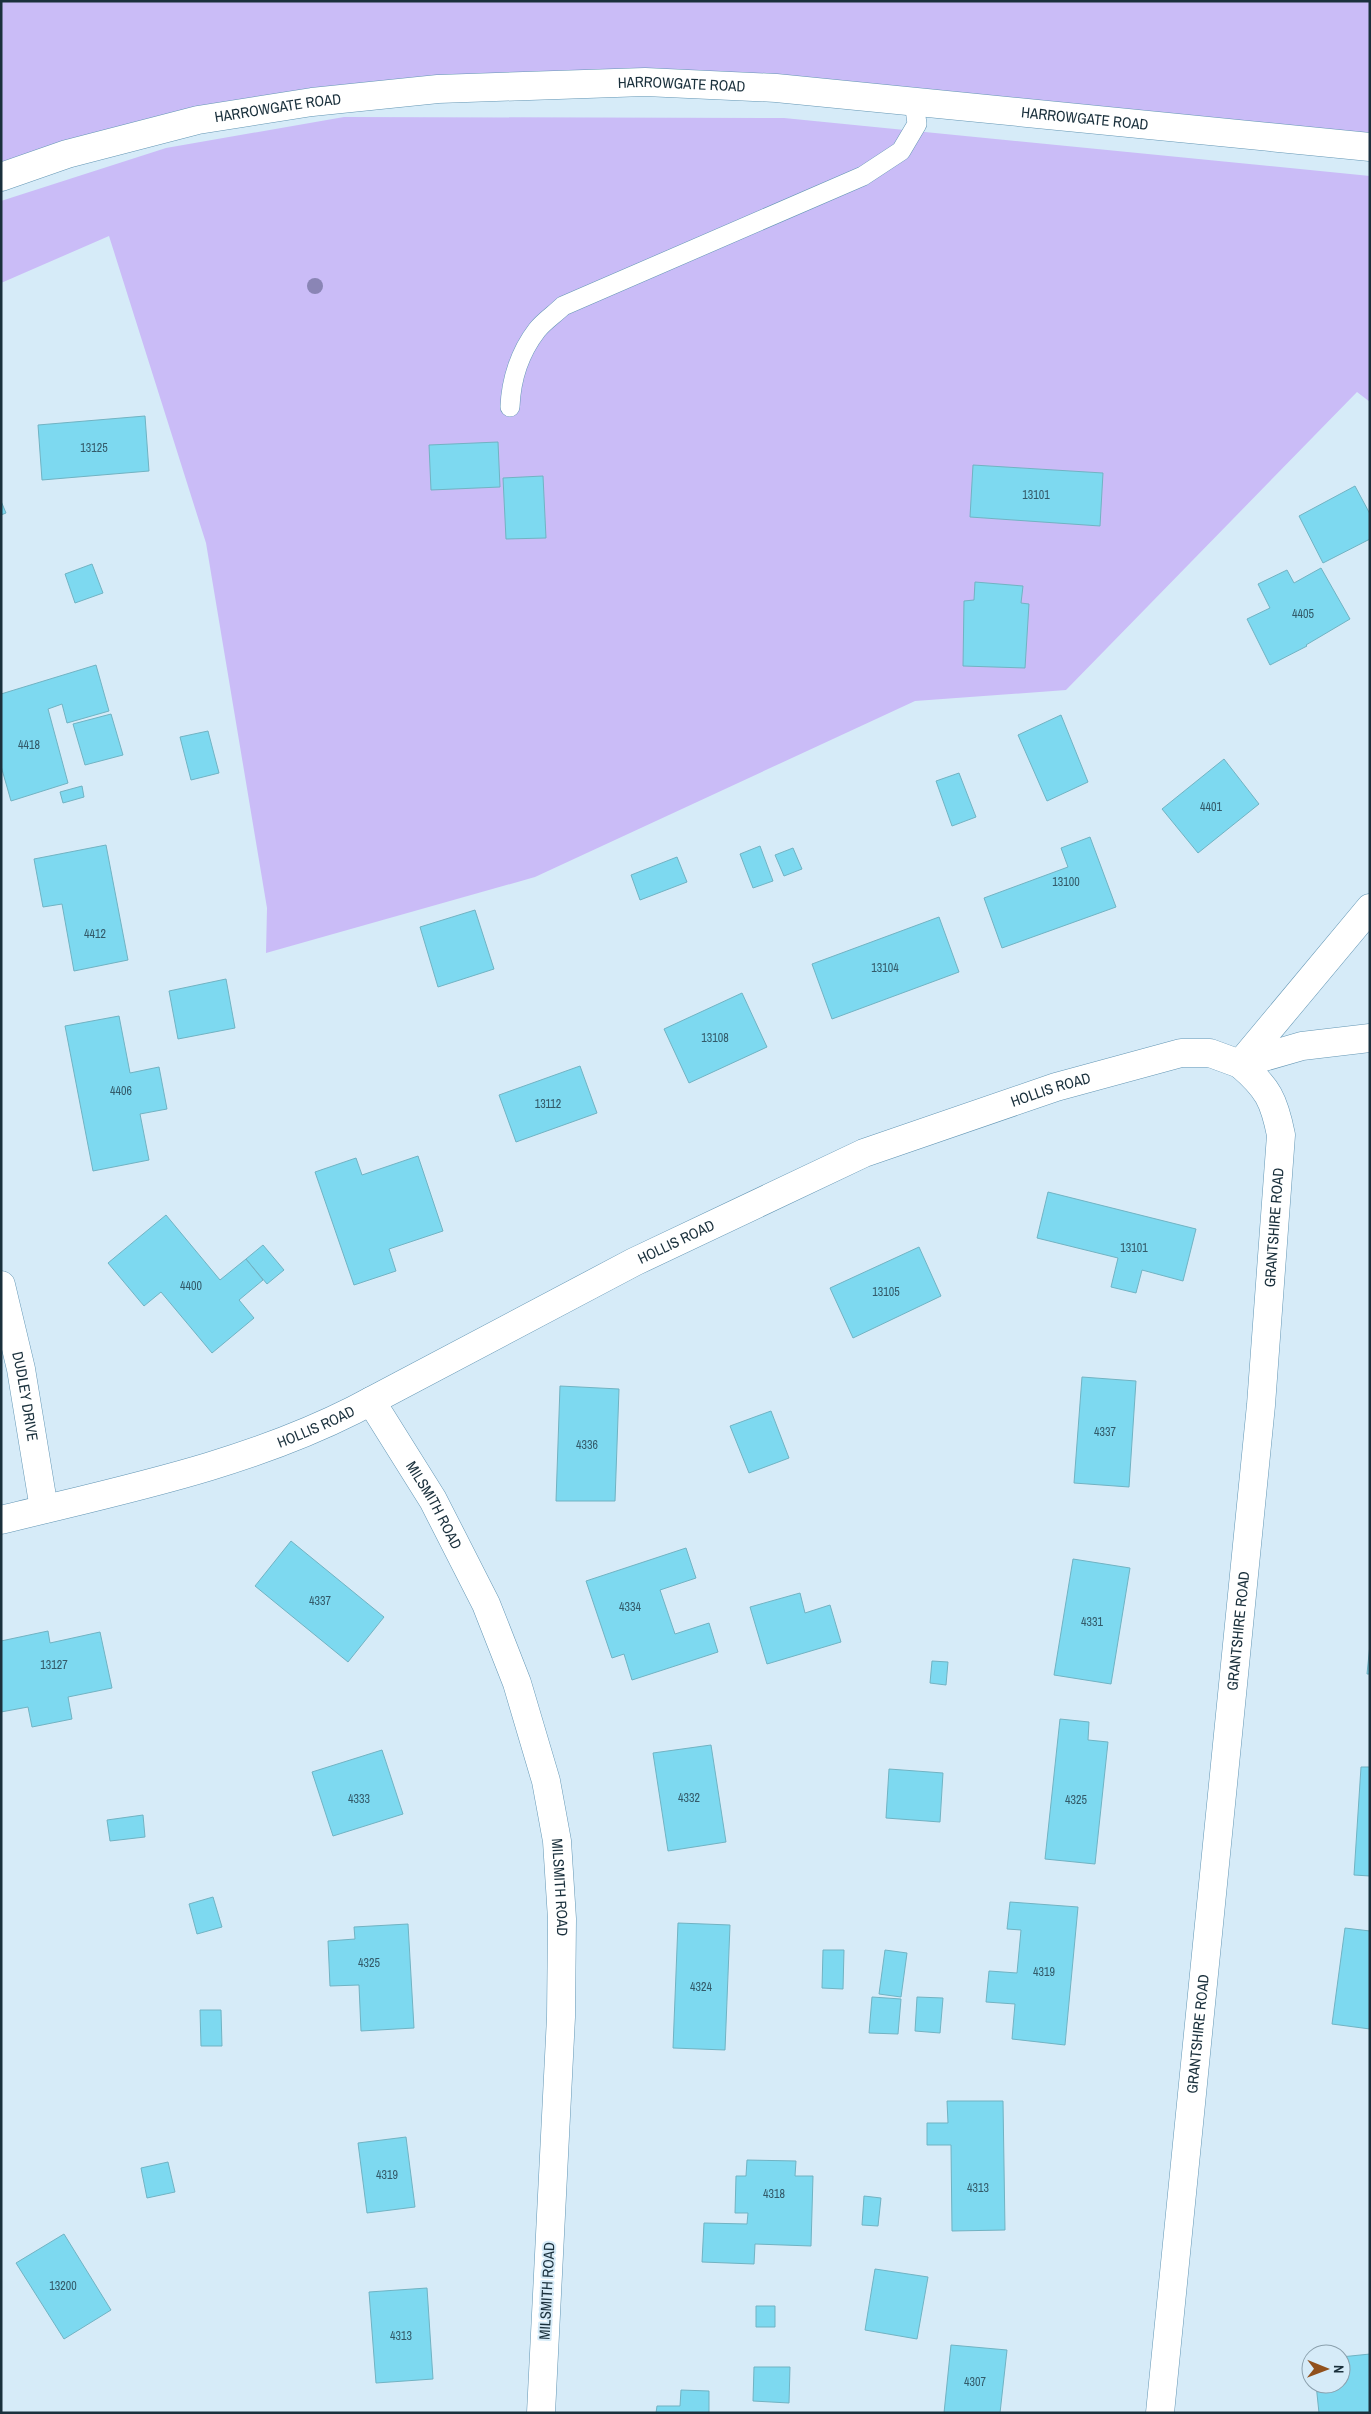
<svg xmlns="http://www.w3.org/2000/svg" width="1371" height="2414" viewBox="0 0 1371 2414" font-family="'Archivo Narrow',sans-serif">
	<style>
		.green { fill: #cabcf7 }
		.building { fill: #7dd9f0; stroke: #71b3c3 }
		.lines { fill: none; stroke-linecap: round; stroke-linejoin: round }
		.service-casing { stroke: #6396b4; stroke-width: 20 }
		.minor-casing { stroke: #6396b4; stroke-width: 29 }
		.secondary-casing { stroke: #6396b4; stroke-width: 29 }
		.service { stroke: #fff; stroke-width: 19 }
		.minor { stroke: #fff; stroke-width: 28 }
		.secondary { stroke: #fff; stroke-width: 28 }
		.tree { fill: #8a85b5 }
		.labels { text-anchor: middle; stroke-width: 4; stroke-linejoin: round; paint-order: stroke }
		.number-label { font-size: 12px; fill: #335a69 }
		.street-label { font-size: 15px; fill: #1a303c; stroke: #d6ebf8 }
	</style>
	<rect width="100%" height="100%" fill="#d6ebf8"/>
	<path class="green" d="M1 1H1370V147L776 88 312 102 1 177Z
		M344 117 784 118 1370 176V402L1357 392 1066 690 915 701 535 877 266 953 267 908 206 543 109 236 1 283V201L166 148Z"/>
	<path class="building" d="M145 416 149 471 42 480 38 425Z
		M498 442 500 487 431 490 429 445Z
		M973 465 1103 473 1100 526 970 517Z
		M543 476 546 538 506 539 503 478Z
		M1355 486 1370 514V539L1323 563 1299 516Z
		M1 501 6 513 1 515Z
		M92 564 103 593 75 603 65 574Z
		M1321 568 1350 619 1306 645 1307 646 1270 665 1247 619 1270 608 1258 584 1287 570 1294 583Z
		M975 582 1023 586 1021 603 1029 604 1025 668 963 666 964 601 974 600Z
		M96 665 109 711 67 723 62 704 48 709 68 783 11 801 1 766V694Z
		M111 714 123 755 85 765 73 724Z
		M1061 715 1088 782 1047 801 1018 735Z
		M208 731 219 773 191 780 180 737Z
		M1224 759 1259 804 1198 853 1162 809Z
		M959 773 976 817 952 826 936 781Z
		M82 786 84 797 63 803 60 792Z
		M1090 837 1116 907 1002 948 984 898 1068 867 1061 848Z
		M106 845 128 960 74 971 62 904 43 907 34 859Z
		M760 846 773 881 753 888 740 854Z
		M793 848 802 869 784 876 775 855Z
		M677 857 687 882 640 900 631 875Z
		M475 910 494 969 438 987 420 927Z
		M939 917 959 972 832 1019 812 964Z
		M226 979 235 1028 178 1039 169 991Z
		M742 993 767 1047 689 1083 664 1029Z
		M119 1016 130 1073 159 1067 167 1109 140 1114 149 1160 93 1171 65 1026Z
		M580 1066 597 1113 516 1142 499 1095Z
		M418 1156 443 1231 389 1249 396 1271 354 1285 315 1172 356 1158 362 1175Z
		M1048 1192 1196 1229 1183 1281 1142 1270 1136 1293 1111 1287 1118 1258 1037 1238Z
		M166 1215 220 1280 246 1259 263 1280 239 1300 254 1318 212 1353 161 1292 144 1306 108 1263Z
		M263 1245 284 1270 267 1284 246 1259Z
		M919 1247 941 1296 853 1338 830 1288Z
		M1082 1377 1136 1381 1129 1487 1074 1483Z
		M560 1386 619 1389 615 1501H556Z
		M771 1411 789 1458 749 1473 730 1426Z
		M291 1541 384 1617 348 1662 255 1586Z
		M686 1548 696 1578 660 1590 675 1634 709 1623 718 1652 632 1680 624 1654 612 1658 586 1581Z
		M1073 1559 1130 1568 1111 1684 1054 1675Z
		M800 1593 805 1613 830 1605 841 1642 767 1664 750 1607Z
		M48 1631 50 1643 100 1632 112 1688 68 1697 72 1719 32 1727 28 1707 1 1712V1641Z
		M1370 1644V1674H1367Z
		M932 1661 948 1662 946 1685 930 1683Z
		M1060 1719 1089 1722 1088 1740 1108 1742 1095 1864 1045 1859Z
		M711 1745 726 1842 668 1851 653 1753Z
		M382 1750 403 1814 333 1836 312 1772Z
		M1361 1767H1370V1876L1354 1875Z
		M889 1769 943 1773 940 1822 886 1818Z
		M143 1815 145 1837 110 1841 107 1820Z
		M213 1897 222 1927 197 1934 189 1904Z
		M1010 1902 1078 1907 1065 2045 1012 2039 1015 2004 986 2002 989 1971 1017 1973 1021 1930 1007 1929Z
		M678 1923 730 1925 725 2050 673 2048Z
		M408 1924 414 2028 361 2031 359 1985 330 1986 328 1941 355 1939 354 1927Z
		M1345 1928 1370 1931V2029L1332 2024Z
		M823 1950H844L843 1989 822 1988Z
		M885 1950 907 1953 901 1997 879 1994Z
		M872 1997 901 1999 898 2034 869 2033Z
		M917 1997 943 1998 940 2033 915 2031Z
		M200 2010H221L222 2046H201Z
		M947 2101H1003L1005 2230 952 2231 951 2145H927V2123H948Z
		M406 2137 415 2207 367 2213 358 2143Z
		M747 2160 796 2161 795 2176H813L811 2246 755 2244 754 2264 702 2262 704 2223 747 2224 748 2213H735L736 2176H746Z
		M168 2162 175 2192 147 2198 141 2168Z
		M864 2196 881 2198 878 2226 862 2225Z
		M64 2234 111 2310 64 2339 16 2263Z
		M875 2269 928 2277 917 2339 865 2330Z
		M427 2288 433 2379 376 2383 369 2292Z
		M756 2306H775V2327H756Z
		M951 2345 1007 2350 1000 2413H944Z
		M1370 2354V2413H1319L1316 2384H1341V2357Z
		M754 2367H790L789 2403 753 2401Z
		M681 2390 709 2391V2413H656L657 2406H680Z"/>
	<g class="lines">
		<g class="service-casing">
			<path id="service" d="M510 407C511 380 520 352 537 330 544 321 555 314 563 306L863 176 901 151 917 124 914 101"/>
		</g>
		<g class="minor-casing">
			<g id="minor">
				<path id="s1" d="M1 1285 21 1369 44 1509"/>
				<path id="s2" d="M371 1401 433 1500 486 1604 517 1683 546 1781 557 1841 562 1919 561 2017 541 2413"/>
				<path id="s3" d="M1 1520C121 1490 243 1466 354 1410L634 1262 864 1153 1056 1087 1181 1053H1210L1240 1064 1302 1046 1370 1038"/>
				<path id="s4" d="M1160 2413 1261 1405 1281 1135C1274 1100 1268 1088 1240 1064L1370 908"/>
			</g>
		</g>
		<g class="secondary-casing">
			<g id="secondary">
				<path id="s5" d="M1 177 67 154 198 120 312 102 438 89 645 82 776 88 1370 147"/>
			</g>
		</g>
		<use href="#service" class="service"/>
		<use href="#minor" class="minor"/>
		<use href="#secondary" class="secondary"/>
	</g>
	<circle class="tree" cx="315" cy="286" r="8"/>
	<g class="labels">
		<g class="number-label">
			<text x="94" y="452">13125</text>
			<text x="1036" y="499">13101</text>
			<text x="1303" y="618">4405</text>
			<text x="29" y="749">4418</text>
			<text x="1211" y="811">4401</text>
			<text x="1066" y="886">13100</text>
			<text x="95" y="938">4412</text>
			<text x="885" y="972">13104</text>
			<text x="715" y="1042">13108</text>
			<text x="121" y="1095">4406</text>
			<text x="548" y="1108">13112</text>
			<text x="1134" y="1252">13101</text>
			<text x="191" y="1290">4400</text>
			<text x="886" y="1296">13105</text>
			<text x="1105" y="1436">4337</text>
			<text x="587" y="1449">4336</text>
			<text x="320" y="1605">4337</text>
			<text x="630" y="1611">4334</text>
			<text x="1092" y="1626">4331</text>
			<text x="54" y="1669">13127</text>
			<text x="689" y="1802">4332</text>
			<text x="359" y="1803">4333</text>
			<text x="1076" y="1804">4325</text>
			<text x="369" y="1967">4325</text>
			<text x="1044" y="1976">4319</text>
			<text x="701" y="1991">4324</text>
			<text x="387" y="2179">4319</text>
			<text x="978" y="2192">4313</text>
			<text x="774" y="2198">4318</text>
			<text x="63" y="2290">13200</text>
			<text x="401" y="2340">4313</text>
			<text x="975" y="2386">4307</text>
		</g>
		<g class="street-label">
			<text dy="5" stroke="none"><textPath href="#s5" startOffset="691">HARROWGATE ROAD</textPath></text>
			<text dy="5" stroke="none"><textPath href="#s5" startOffset="286">HARROWGATE ROAD</textPath></text>
			<text dy="5" stroke="none"><textPath href="#s5" startOffset="1096">HARROWGATE ROAD</textPath></text>
			<text dy="5" stroke="none"><textPath href="#s3" startOffset="1139">HOLLIS ROAD</textPath></text>
			<text dy="5" stroke="none"><textPath href="#s4" startOffset="1191">GRANTSHIRE ROAD</textPath></text>
			<text dy="5" stroke="none"><textPath href="#s3" startOffset="734">HOLLIS ROAD</textPath></text>
			<text dy="5" stroke="none"><textPath href="#s1" startOffset="114">DUDLEY DRIVE</textPath></text>
			<text dy="5" stroke="none"><textPath href="#s3" startOffset="329">HOLLIS ROAD</textPath></text>
			<text dy="5" stroke="none"><textPath href="#s2" startOffset="122">MILSMITH ROAD</textPath></text>
			<text dy="5" stroke="none"><textPath href="#s4" startOffset="786">GRANTSHIRE ROAD</textPath></text>
			<text dy="5" stroke="none"><textPath href="#s2" startOffset="528">MILSMITH ROAD</textPath></text>
			<text dy="5" stroke="none"><textPath href="#s4" startOffset="381">GRANTSHIRE ROAD</textPath></text>
			<text transform="translate(547 2291) rotate(-87)" y="5">MILSMITH ROAD</text>
		</g>
	</g>
	<rect width="1371" height="2414" fill="none" stroke="#1a303c" stroke-width="5"/>
	<g transform="translate(1326 2369) rotate(91)"><circle r="24" fill="#d6ebf8" stroke="#8ba0ad"/>
	<path d="M0-4L9 19L0 12L-9 19Z" fill="#91501c"/>
	<text y="-8" font-size="14" font-weight="bold" text-anchor="middle" fill="#1a303c">N</text>
	</g>
</svg>
